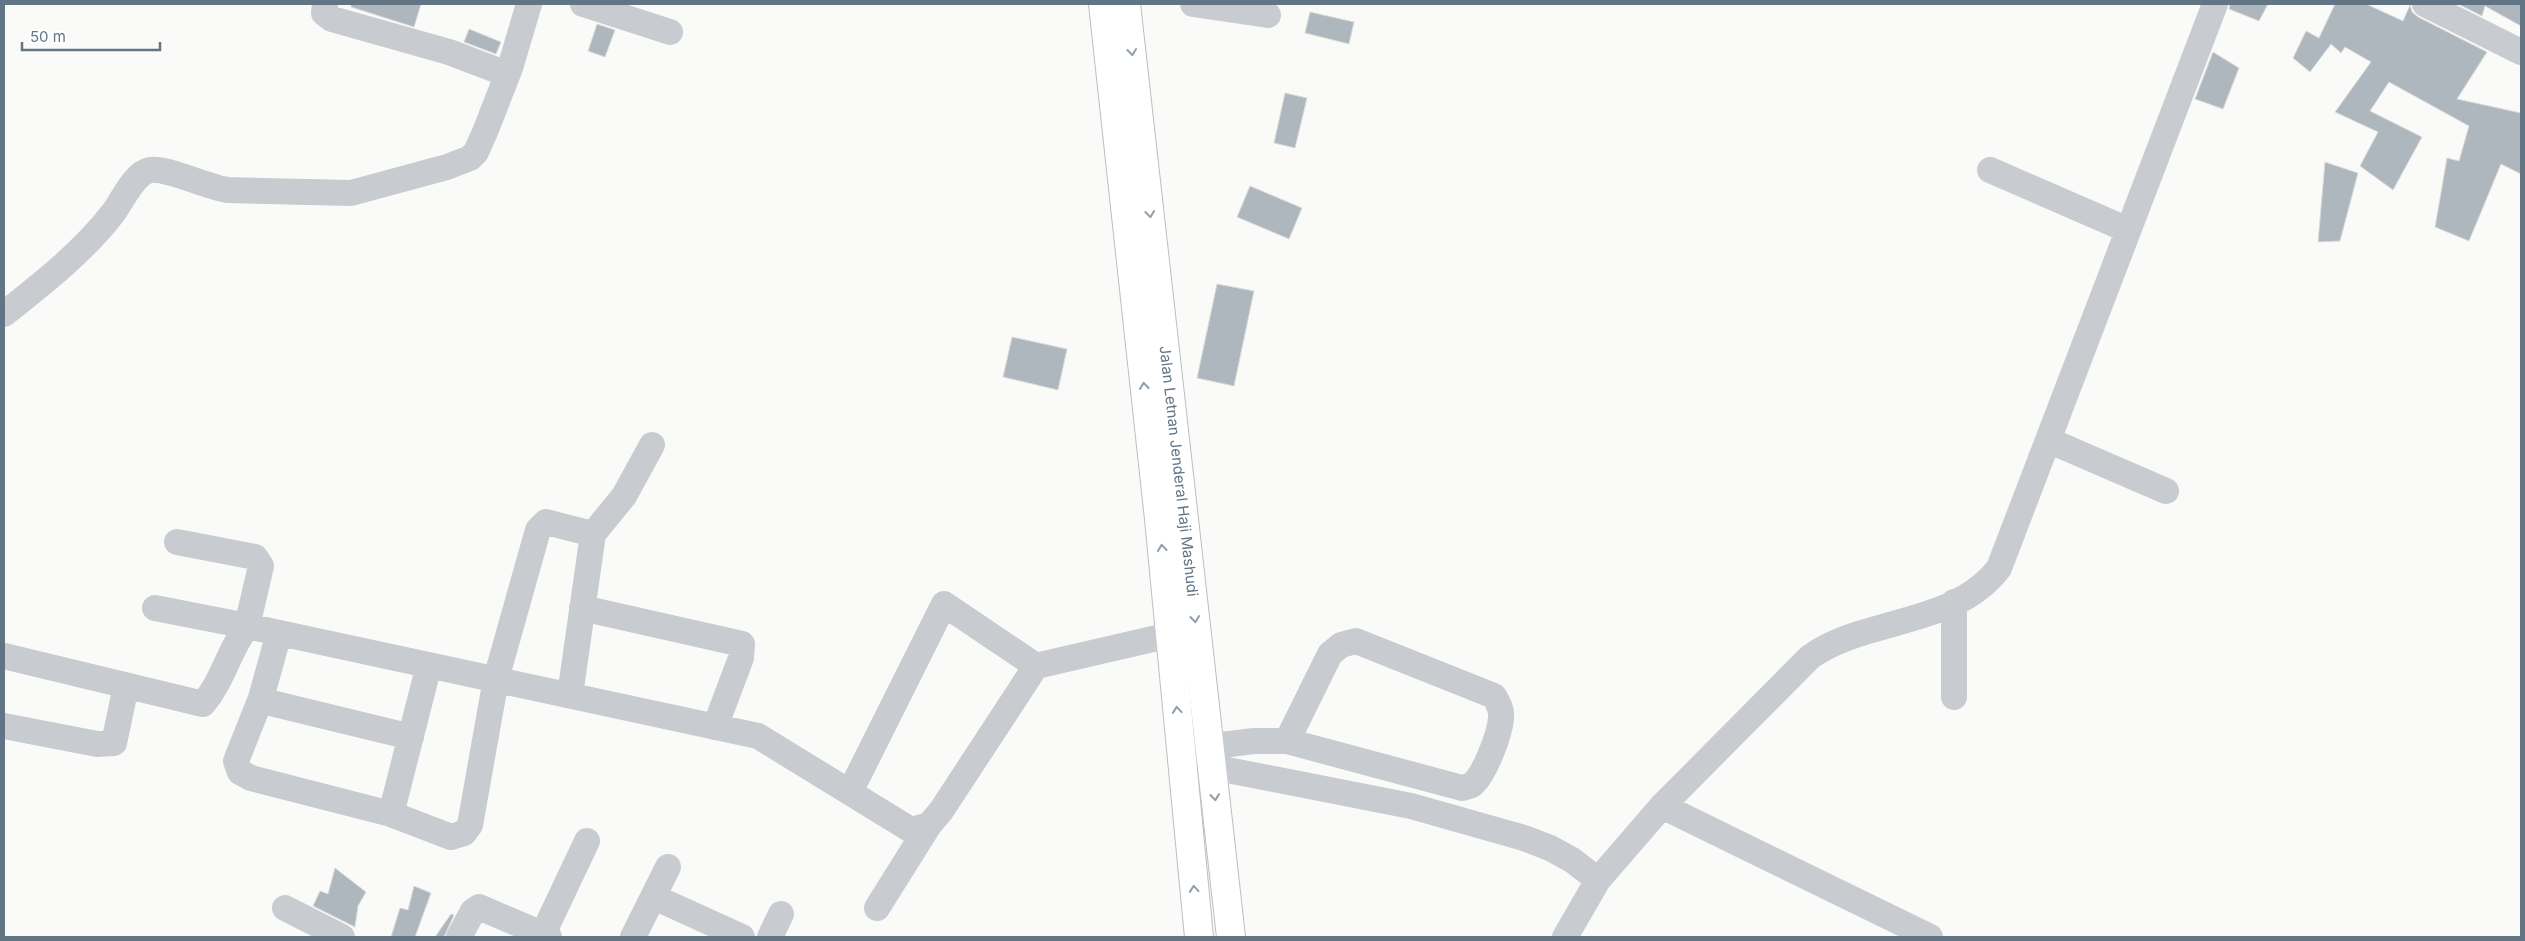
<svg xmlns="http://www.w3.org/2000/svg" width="2525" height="941" viewBox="0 0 2525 941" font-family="Inter,sans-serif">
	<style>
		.building { fill: #adb7bd; stroke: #dcdcda }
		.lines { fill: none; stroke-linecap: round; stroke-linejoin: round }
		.major-casing { stroke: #babfc3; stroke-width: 30 }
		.minor { stroke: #c8ccd0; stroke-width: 26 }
		.major { stroke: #fff; stroke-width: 28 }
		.oneway { stroke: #919eaa }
		.labels { text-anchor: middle; stroke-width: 5; stroke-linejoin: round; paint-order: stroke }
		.street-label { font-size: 15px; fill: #627585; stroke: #fff }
	</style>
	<rect width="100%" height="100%" fill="#fafaf8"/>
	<path class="building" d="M351 4H421L414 27 351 7Z
		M2230 4H2268L2259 21 2229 9Z
		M2335 4H2366L2403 21 2410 5 2412 12 2418 17 2487 52 2457 99 2521 113V174L2501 164 2469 241 2435 227 2447 158 2459 161 2469 126 2389 82 2370 111 2422 137 2393 190 2360 166 2378 132 2335 112 2371 62 2345 47 2341 53 2331 44 2310 72 2293 58 2306 31 2319 38Z
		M2458 4H2521V26L2485 6 2482 16Z
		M1310 12 1354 22 1349 44 1305 33Z
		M597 24 615 30 605 57 588 51Z
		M469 29 501 42 496 54 464 42Z
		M2213 52 2239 68 2223 109 2195 99Z
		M1285 93 1307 98 1295 148 1274 143Z
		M2325 162 2358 173 2340 241 2318 242Z
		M1250 186 1302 208 1289 239 1237 217Z
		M1217 284 1254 291 1234 386 1197 378Z
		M1012 337 1067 349 1058 390 1003 377Z
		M335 868 366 892 358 906 355 927 313 906 320 891 328 894Z
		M414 886 431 893 415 937H391L400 908 408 910Z
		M451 914 454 915 444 937H435Z"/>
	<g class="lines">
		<g class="major-casing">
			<g id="major">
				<path d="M1103 4 1159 519 1199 937"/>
				<path id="s1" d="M1126 4 1231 937"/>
			</g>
		</g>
		<path class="minor" d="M325 4 324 13 332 19 449 52 507 74
			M583 4 670 32
			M1193 4 1268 15
			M2425 4 2521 52
			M1990 170 2128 230
			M4 314C42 284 84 251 113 213 123 200 133 174 150 170 167 167 206 187 228 190L351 193 447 167 470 158 476 152 485 132 510 68 529 4
			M2048 440 2166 491
			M155 608 247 626 261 566 255 557 177 542
			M582 608 742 644 741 658 715 727
			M279 633 261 698 267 702 411 737
			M4 656 203 704C224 679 228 652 247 626L758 736 911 830 929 825 941 811 1036 666 1170 635
			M429 665 391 814 451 837 464 833 470 825 496 679 538 530 546 522 593 534
			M570 695 593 534 624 496 652 445
			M1954 697V602
			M261 698 236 761 240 772 251 778 391 814
			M4 726 97 744 114 743 126 686
			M1181 750 1254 741H1287L1462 788C1466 787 1471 786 1473 784 1485 773 1500 734 1501 718 1502 709 1498 703 1494 696L1356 641 1341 645 1330 654 1287 741
			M1212 767 1411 806 1524 838 1550 848 1572 860 1598 880
			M850 792 944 604 1036 666
			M1662 806 1930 937
			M654 897 742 937
			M285 908 342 937
			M877 908 929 825
			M543 934 587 841
			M459 937 473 911 479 907 549 937
			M633 937 668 867
			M770 937 781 914
			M1565 937 1598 880 1662 806 1810 657C1866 617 1954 627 1999 568L2215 4"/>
		<use href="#major" class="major"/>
	</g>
	<defs><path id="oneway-chevron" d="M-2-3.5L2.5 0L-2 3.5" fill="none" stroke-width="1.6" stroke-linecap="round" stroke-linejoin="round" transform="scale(1.25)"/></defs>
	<g class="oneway">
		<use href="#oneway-chevron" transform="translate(1132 52) rotate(84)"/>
		<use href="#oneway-chevron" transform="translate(1150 214) rotate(84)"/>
		<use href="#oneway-chevron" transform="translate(1144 386) rotate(-96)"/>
		<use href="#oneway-chevron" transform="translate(1162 548) rotate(-96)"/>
		<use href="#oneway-chevron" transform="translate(1195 619) rotate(84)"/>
		<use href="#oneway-chevron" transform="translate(1177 710) rotate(-95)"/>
		<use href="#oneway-chevron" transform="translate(1215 797) rotate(84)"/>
		<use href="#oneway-chevron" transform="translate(1194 889) rotate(-95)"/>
	</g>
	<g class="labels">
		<g class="street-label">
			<text dy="5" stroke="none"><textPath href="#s1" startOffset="470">Jalan Letnan Jenderal Haji Mashudi</textPath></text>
		</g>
	</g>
	<rect width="2525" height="941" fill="none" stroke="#627585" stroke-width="10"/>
	<path d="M22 42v8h138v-8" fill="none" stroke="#627585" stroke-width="2.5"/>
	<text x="30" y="42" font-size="15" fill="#627585" stroke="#ffffff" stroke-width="4" paint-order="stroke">50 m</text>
</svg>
